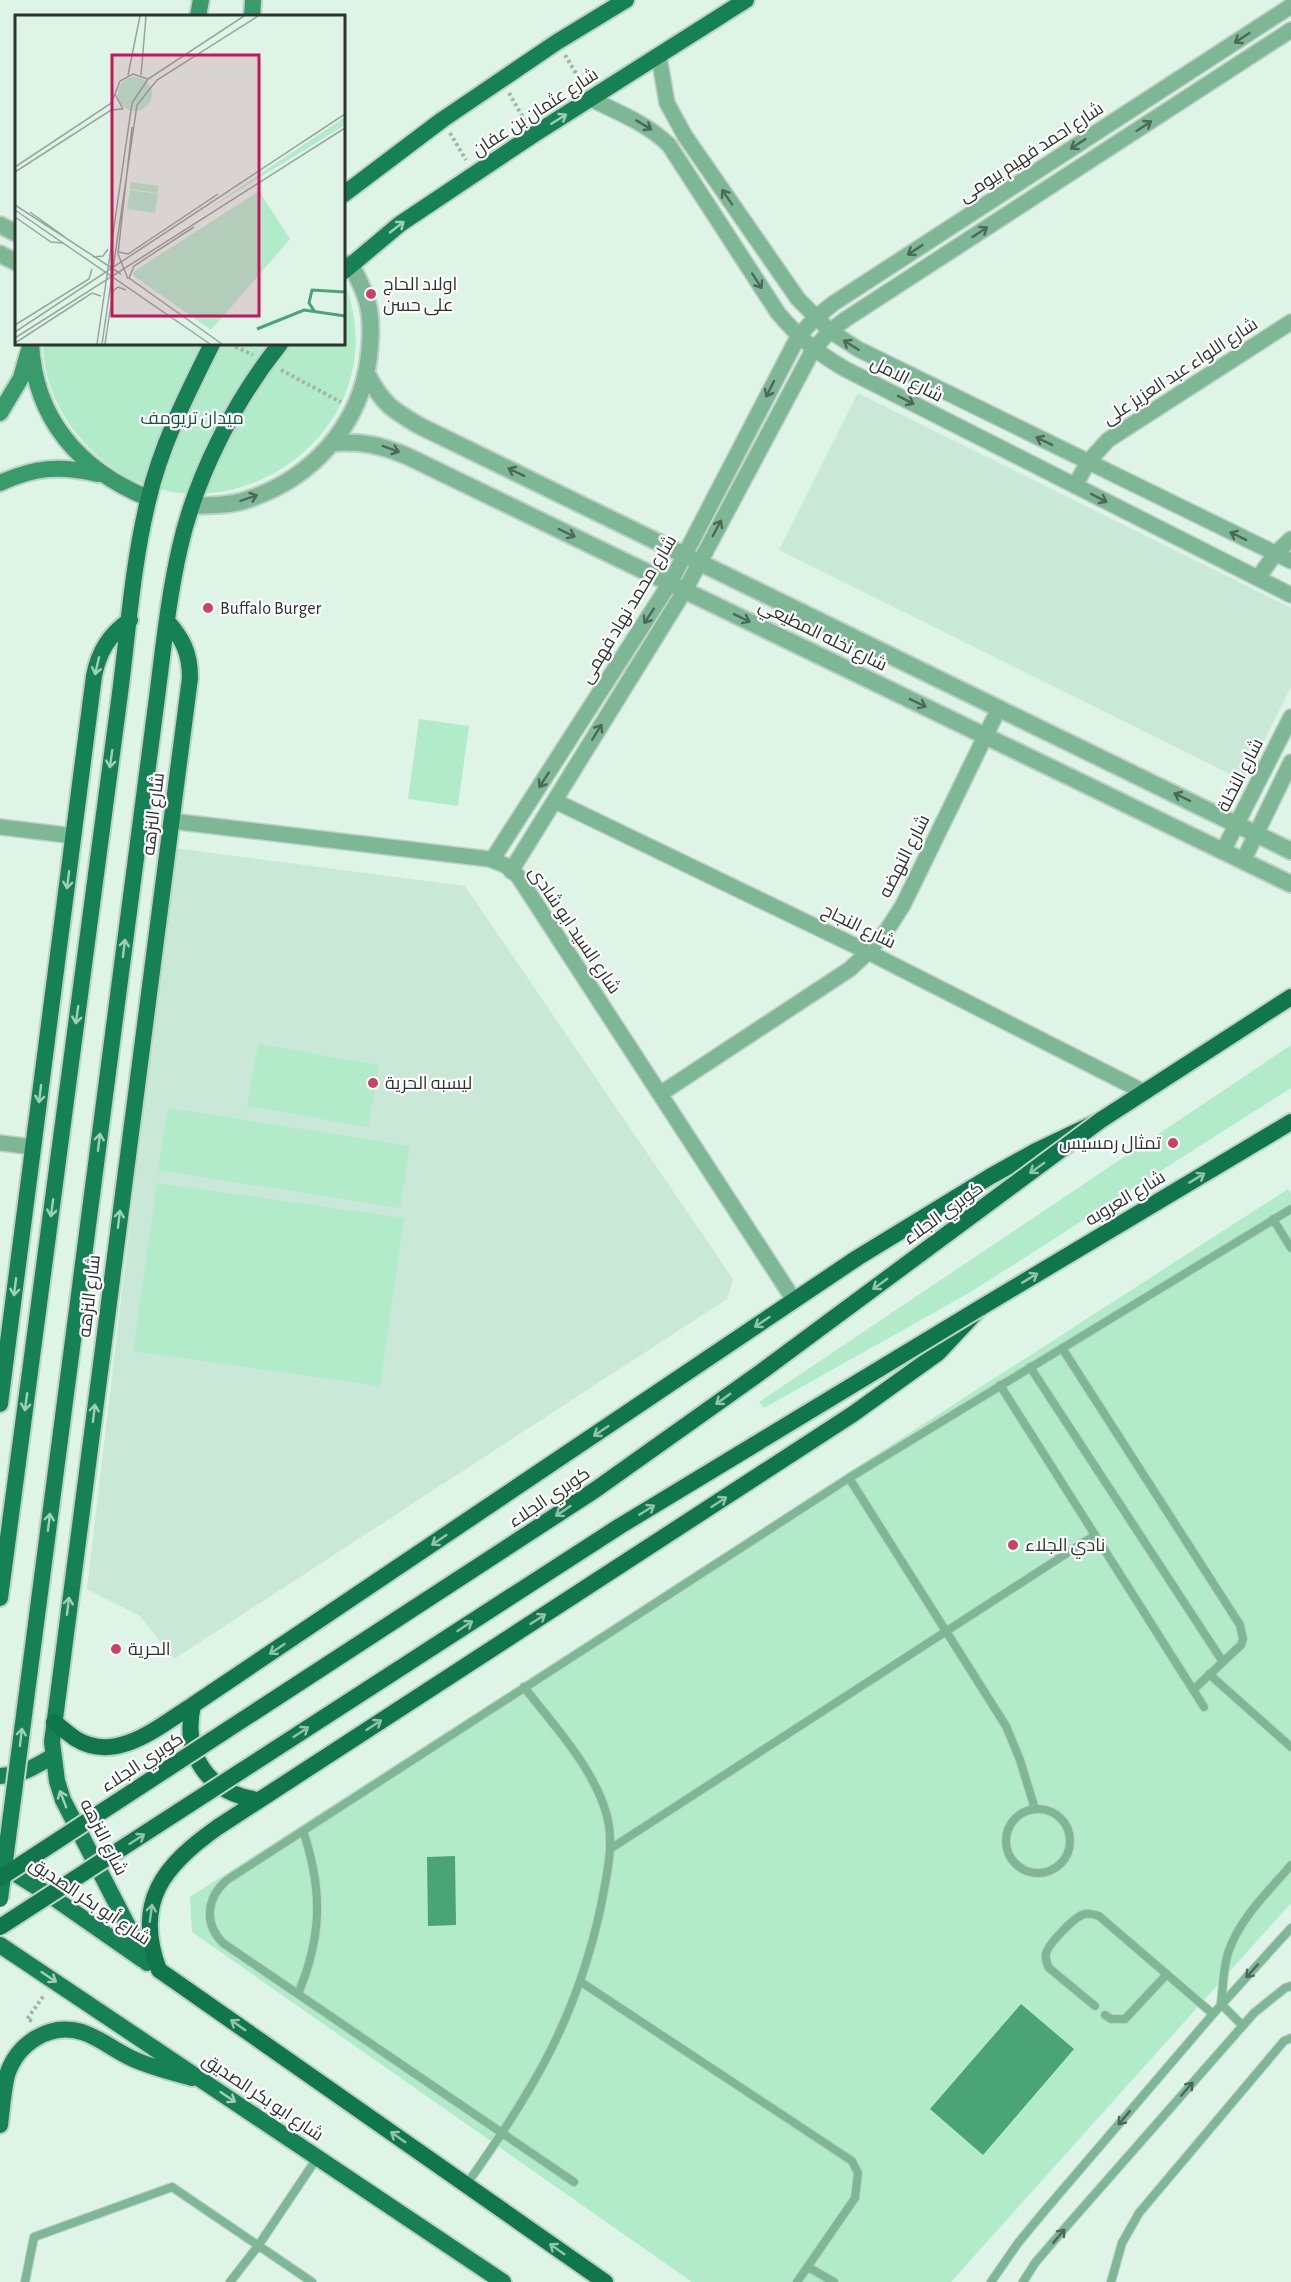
<svg xmlns="http://www.w3.org/2000/svg" width="1291" height="2282" viewBox="0 0 1291 2282" font-family="'Alegreya Sans',Cairo,sans-serif">
	<style>
		.built { fill: #cae8d7 }
		.green { fill: #b2ebca }
		.water { fill: #4aa476 }
		.lines { fill: none; stroke-linecap: round; stroke-linejoin: round }
		.service-casing { stroke: #bdd1c5; stroke-width: 10 }
		.minor-casing { stroke: #bdd1c5; stroke-width: 18 }
		.tertiary-casing { stroke: #bdd1c5; stroke-width: 20 }
		.secondary-casing { stroke: #bdd1c5; stroke-width: 20 }
		.primary-casing { stroke: #bdd1c5; stroke-width: 20 }
		.trunk-casing { stroke: #bdd1c5; stroke-width: 20 }
		.path { stroke: #a3b5aa; stroke-width: 4; stroke-dasharray: 3 3; stroke-linecap: butt }
		.service { stroke: #7db796; stroke-width: 8 }
		.minor { stroke: #7db796; stroke-width: 15 }
		.tertiary { stroke: #7db796; stroke-width: 16 }
		.secondary { stroke: #399a6c; stroke-width: 16 }
		.primary { stroke: #168154; stroke-width: 16 }
		.trunk { stroke: #10764c; stroke-width: 16 }
		.primary-bridge-casing { stroke: #bdd1c5; stroke-width: 20; stroke-linecap: butt }
		.trunk-bridge-casing { stroke: #bdd1c5; stroke-width: 20; stroke-linecap: butt }
		.primary-bridge { stroke: #168154; stroke-width: 16 }
		.trunk-bridge { stroke: #10764c; stroke-width: 16 }
		.oneway { stroke: #4c6858 }
		.oneway2 { stroke: #a2cdbb }
		.oneway3 { stroke: #93c1ae }
		.poi-dot { fill: #cf4066; stroke: #fff; stroke-width: 2 }
		.labels { text-anchor: middle; stroke-width: 4.5; stroke-linejoin: round; paint-order: stroke }
		.street-label { font-size: 18px; fill: #2b342f; stroke: #fff }
		.poi-label { font-size: 18px; fill: #2b342f; stroke: #fff; text-anchor: start }
		.park-label { font-size: 18px; fill: #135739; stroke: #fff }
		.inset-river { fill: none; stroke: #4aa476; stroke-width: 3 }
		.inset-road { fill: none; stroke: #96a79d; stroke-width: 1.5 }
		.view { fill: #c2185b; fill-opacity: 0.15; stroke: #c2185b; stroke-width: 3 }
		.inset-edge { fill: none; stroke: #2b342f; stroke-width: 3 }
	</style>
	<rect width="100%" height="100%" fill="#ddf4e6"/>
	<path class="built" d="M858 393 1291 608V687L1244 781 779 550Z
		M174 848 465 886 733 1279 727 1299 174 1659 140 1616 87 1589Z"/>
	<path class="green" d="M344 281C408 443 194 571 81 439 58 413 43 378 43 344H344Z
		M419 719 469 726 458 806 408 799Z
		M258 1044 379 1065 368 1127 247 1106Z
		M1291 1045V1088L969 1293 764 1408 759 1402Z
		M168 1108 410 1146 400 1208 158 1170Z
		M157 1183 404 1218 380 1386 133 1351Z
		M1288 1189 1291 1194V1903L951 2282H692L192 1932 190 1897Z"/>
	<path class="water" d="M455 1856 456 1925 428 1926 427 1857Z
		M1021 2004 1074 2049 983 2155 930 2109Z"/>
	<g class="lines">
		<g class="service-casing">
			<path id="service" d="M1273 1219 1291 1248
				M1062 1348 1240 1625 1243 1639 1241 1645 1193 1690
				M1030 1367 1223 1662
				M1000 1385 1204 1707
				M849 1478 1006 1726 1020 1760 1035 1809
				M1209 1674 1291 1747
				M1006 1841a32 32 0 1 1 64 0a32 32 0 1 1-64 0Z
				M610 1849 1095 1535
				M581 1982 852 2161 858 2173 855 2198 797 2282
				M298 1994C322 1937 323 1890 303 1831
				M1095 2006 1049 1968C1047 1964 1045 1960 1046 1954 1048 1944 1075 1916 1085 1914 1091 1913 1095 1915 1099 1916L1213 2014
				M1105 2015 1111 2019H1125L1167 1974
				M1243 2026 1221 2004C1223 1988 1223 1969 1228 1953 1239 1919 1268 1892 1291 1865
				M574 2182 223 1943C204 1924 206 1898 227 1880L849 1478 1291 1209
				M466 2185C532 2093 577 2018 601 1906 606 1878 614 1848 608 1820 597 1771 554 1726 524 1687
				M808 2267 834 2282
				M25 2282 34 2237 172 2187 312 2282
				M230 2282 258 2246 317 2158
				M991 2282 1018 2243 1047 2208 1213 2014 1291 1928
				M1023 2282 1035 2263 1065 2228 1254 2013 1285 1988 1291 1986
				M1111 2282 1122 2243 1139 2213 1284 2041 1291 2038"/>
		</g>
		<g class="minor-casing">
			<path id="minor" d="M659 57 667 103 685 136 798 299 830 331 858 349 1291 561
				M591 99C619 113 646 123 669 145L778 313C801 340 815 351 845 369L1291 595
				M1075 486 1088 462 1108 440 1291 322
				M1258 578 1275 554 1291 539
				M555 801 868 952 1144 1092
				M171 821 489 859 505 865 518 876 794 1300
				M0 827 74 836
				M1223 851 1291 717
				M492 860 670 583 798 337 815 318 834 303 1291 6
				M1243 861 1291 762
				M511 871 685 590 813 350 830 331 846 319 1291 30
				M660 1094 850 969 868 952 887 930 903 905 999 708
				M0 1143 33 1147"/>
		</g>
		<g class="tertiary-casing">
			<path id="tertiary" d="M0 225 16 233
				M0 254 16 262
				M367 374C382 403 392 410 420 426L1291 851
				M333 443C362 441 380 445 407 456L1291 884
				M192 506C209 505 230 506 246 500 312 479 361 425 369 356 371 339 372 318 367 301 364 289 356 276 351 263"/>
		</g>
		<g class="secondary-casing">
			<path id="secondary" d="M198 16 201 0
				M252 16 253 0
				M31 344C35 420 80 470 148 498
				M0 413 21 378 29 350
				M0 483C35 467 60 465 98 474"/>
		</g>
		<g class="primary-casing">
			<path id="primary" d="M344 194 442 120 557 42 626 0
				M344 271 400 224 533 135 746 0
				M156 705C163 652 168 599 180 547 196 476 235 400 280 344
				M0 1404 94 676C99 651 109 635 130 620
				M0 1598 119 701C128 634 132 567 148 501 161 445 187 394 212 344
				M0 1776C21 1775 35 1767 53 1756
				M0 1864 54 1898 143 1960
				M0 1945 503 2282
				M147 1963 63 1800 57 1781 52 1742 190 678C190 653 183 639 167 621
				M0 2125C2 2109 3 2091 7 2075 17 2044 49 2022 82 2032 100 2038 114 2050 131 2058 150 2067 171 2072 192 2078"/>
		</g>
		<g class="trunk-casing">
			<path id="trunk" d="M193 1705C182 1755 208 1793 258 1800
				M54 1722C61 1727 68 1734 76 1739 117 1764 159 1726 193 1705L857 1258 991 1176 1036 1151 1101 1120 1291 997
				M605 2282 159 1970C133 1902 164 1865 218 1827L853 1414 938 1353 980 1308 1291 1122"/>
		</g>
		<path class="path" d="M565 55 583 85
			M509 93 525 121
			M450 133 466 160
			M230 344 253 355
			M281 370 341 402
			M32 2021 27 2019 45 1994"/>
		<use href="#service" class="service"/>
		<use href="#minor" class="minor"/>
		<use href="#tertiary" class="tertiary"/>
		<use href="#secondary" class="secondary"/>
		<use href="#primary" class="primary"/>
		<use href="#trunk" class="trunk"/>
		<g class="primary-bridge-casing">
			<path id="primary-bridge" d="M0 1899 156 705"/>
		</g>
		<g class="trunk-bridge-casing">
			<path id="trunk-bridge" d="M0 1878 595 1490 761 1372 1101 1120
				M0 1927 620 1526 980 1308"/>
		</g>
		<use href="#primary-bridge" class="primary-bridge"/>
		<use href="#trunk-bridge" class="trunk-bridge"/>
	</g>
	<defs><path id="oneway-shaft" d="M-6 0H5M1.5-3L5.5 0L1.5 3" fill="none" stroke-width="1.6" stroke-linecap="round" stroke-linejoin="round" transform="scale(1.5)"/></defs>
	<g class="oneway">
		<use href="#oneway-shaft" transform="translate(1242 38) rotate(147)"/>
		<use href="#oneway-shaft" transform="translate(644 125) rotate(31)"/>
		<use href="#oneway-shaft" transform="translate(1144 126) rotate(-33)"/>
		<use href="#oneway-shaft" transform="translate(1078 144) rotate(147)"/>
		<use href="#oneway-shaft" transform="translate(727 197) rotate(-125)"/>
		<use href="#oneway-shaft" transform="translate(980 232) rotate(-33)"/>
		<use href="#oneway-shaft" transform="translate(915 250) rotate(147)"/>
		<use href="#oneway-shaft" transform="translate(757 281) rotate(57)"/>
		<use href="#oneway-shaft" transform="translate(851 345) rotate(-148)"/>
		<use href="#oneway-shaft" transform="translate(770 389) rotate(117)"/>
		<use href="#oneway-shaft" transform="translate(906 400) rotate(27)"/>
		<use href="#oneway-shaft" transform="translate(1044 441) rotate(-154)"/>
		<use href="#oneway-shaft" transform="translate(391 449) rotate(20)"/>
		<use href="#oneway-shaft" transform="translate(516 472) rotate(-154)"/>
		<use href="#oneway-shaft" transform="translate(249 498) rotate(-19)"/>
		<use href="#oneway-shaft" transform="translate(1099 498) rotate(27)"/>
		<use href="#oneway-shaft" transform="translate(717 528) rotate(-62)"/>
		<use href="#oneway-shaft" transform="translate(567 533) rotate(26)"/>
		<use href="#oneway-shaft" transform="translate(1238 536) rotate(-154)"/>
		<use href="#oneway-shaft" transform="translate(649 616) rotate(123)"/>
		<use href="#oneway-shaft" transform="translate(742 618) rotate(26)"/>
		<use href="#oneway-shaft" transform="translate(918 703) rotate(26)"/>
		<use href="#oneway-shaft" transform="translate(597 732) rotate(-58)"/>
		<use href="#oneway-shaft" transform="translate(544 780) rotate(123)"/>
		<use href="#oneway-shaft" transform="translate(1182 797) rotate(-154)"/>
		<use href="#oneway-shaft" transform="translate(1252 1971) rotate(132)"/>
		<use href="#oneway-shaft" transform="translate(1187 2089) rotate(-49)"/>
		<use href="#oneway-shaft" transform="translate(1124 2118) rotate(130)"/>
		<use href="#oneway-shaft" transform="translate(1059 2236) rotate(-50)"/>
	</g>
	<g class="oneway2">
		<use href="#oneway-shaft" transform="translate(559 119) rotate(-32)"/>
		<use href="#oneway-shaft" transform="translate(397 227) rotate(-38)"/>
		<use href="#oneway-shaft" transform="translate(97 666) rotate(103)"/>
		<use href="#oneway-shaft" transform="translate(111 759) rotate(98)"/>
		<use href="#oneway-shaft" transform="translate(68 880) rotate(97)"/>
		<use href="#oneway-shaft" transform="translate(124 948) rotate(-83)"/>
		<use href="#oneway-shaft" transform="translate(77 1015) rotate(98)"/>
		<use href="#oneway-shaft" transform="translate(40 1094) rotate(97)"/>
		<use href="#oneway-shaft" transform="translate(99 1142) rotate(-83)"/>
		<use href="#oneway-shaft" transform="translate(52 1208) rotate(98)"/>
		<use href="#oneway-shaft" transform="translate(119 1219) rotate(-83)"/>
		<use href="#oneway-shaft" transform="translate(15 1287) rotate(97)"/>
		<use href="#oneway-shaft" transform="translate(26 1402) rotate(98)"/>
		<use href="#oneway-shaft" transform="translate(94 1413) rotate(-83)"/>
		<use href="#oneway-shaft" transform="translate(49 1522) rotate(-83)"/>
		<use href="#oneway-shaft" transform="translate(68 1606) rotate(-83)"/>
		<use href="#oneway-shaft" transform="translate(21 1737) rotate(-83)"/>
		<use href="#oneway-shaft" transform="translate(63 1799) rotate(-111)"/>
		<use href="#oneway-shaft" transform="translate(49 1977) rotate(34)"/>
		<use href="#oneway-shaft" transform="translate(228 2097) rotate(34)"/>
	</g>
	<g class="oneway3">
		<use href="#oneway-shaft" transform="translate(1037 1168) rotate(144)"/>
		<use href="#oneway-shaft" transform="translate(1197 1178) rotate(-31)"/>
		<use href="#oneway-shaft" transform="translate(1030 1278) rotate(-31)"/>
		<use href="#oneway-shaft" transform="translate(880 1284) rotate(144)"/>
		<use href="#oneway-shaft" transform="translate(762 1322) rotate(146)"/>
		<use href="#oneway-shaft" transform="translate(723 1399) rotate(144)"/>
		<use href="#oneway-shaft" transform="translate(601 1431) rotate(146)"/>
		<use href="#oneway-shaft" transform="translate(719 1502) rotate(-33)"/>
		<use href="#oneway-shaft" transform="translate(647 1510) rotate(-32)"/>
		<use href="#oneway-shaft" transform="translate(563 1511) rotate(146)"/>
		<use href="#oneway-shaft" transform="translate(439 1540) rotate(146)"/>
		<use href="#oneway-shaft" transform="translate(538 1619) rotate(-33)"/>
		<use href="#oneway-shaft" transform="translate(465 1626) rotate(-33)"/>
		<use href="#oneway-shaft" transform="translate(277 1649) rotate(146)"/>
		<use href="#oneway-shaft" transform="translate(374 1725) rotate(-33)"/>
		<use href="#oneway-shaft" transform="translate(301 1732) rotate(-33)"/>
		<use href="#oneway-shaft" transform="translate(137 1839) rotate(-33)"/>
		<use href="#oneway-shaft" transform="translate(151 1913) rotate(-82)"/>
		<use href="#oneway-shaft" transform="translate(238 2025) rotate(-145)"/>
		<use href="#oneway-shaft" transform="translate(398 2137) rotate(-145)"/>
		<use href="#oneway-shaft" transform="translate(557 2249) rotate(-145)"/>
	</g>
	<g class="poi-dot">
		<circle cx="371" cy="294" r="6"/>
		<circle cx="208" cy="608" r="6"/>
		<circle cx="373" cy="1083" r="6"/>
		<circle cx="1173" cy="1143" r="6"/>
		<circle cx="1013" cy="1545" r="6"/>
		<circle cx="116" cy="1649" r="6"/>
	</g>
	<g class="labels">
		<g class="street-label">
			<text transform="translate(535 112) rotate(-33)" y="6">شارع عثمان بن عفان</text>
			<text transform="translate(1031 152) rotate(-33)" y="6">شارع احمد فهيم بيومى</text>
			<text transform="translate(1180 371) rotate(-33)" y="6">شارع اللواء عبد العزيز على</text>
			<text transform="translate(907 379) rotate(27)" y="6">شارع الامل</text>
			<text transform="translate(628 609) rotate(-59)" y="6">شارع محمد نهاد فهمى</text>
			<text transform="translate(823 635) rotate(26)" y="6">شارع نخله المطيعي</text>
			<text transform="translate(1240 775) rotate(-63)" y="6">شارع النخلة</text>
			<text transform="translate(153 814) rotate(-83)" y="6">شارع النزهه</text>
			<text transform="translate(904 856) rotate(-63)" y="6">شارع النهضه</text>
			<text transform="translate(859 926) rotate(26)" y="6">شارع النجاح</text>
			<text transform="translate(575 930) rotate(56)" y="6">شارع السيد ابو شادى</text>
			<text transform="translate(1125 1198) rotate(-31)" y="6">شارع العروبه</text>
			<text transform="translate(943 1213) rotate(-36)" y="6">كوبري الجلاء</text>
			<text transform="translate(89 1296) rotate(-83)" y="6">شارع النزهه</text>
			<text transform="translate(549 1497) rotate(-34)" y="6">كوبري الجلاء</text>
			<text transform="translate(142 1762) rotate(-33)" y="6">كوبري الجلاء</text>
			<text transform="translate(104 1837) rotate(63)" y="6">شارع النزهه</text>
			<text transform="translate(90 1901) rotate(34)" y="6">شارع أبو بكر الصديق</text>
			<text transform="translate(263 2097) rotate(34)" y="6">شارع ابو بكر الصديق</text>
		</g>
		<g class="poi-label">
			<text x="383" y="290">اولاد الحاج<tspan x="383" dy="21">على حسن</tspan></text>
			<text x="220" y="614">Buffalo Burger</text>
			<text x="385" y="1089">ليسبه الحرية</text>
			<text x="1161" y="1149" text-anchor="end">تمثال رمسيس</text>
			<text x="1025" y="1551">نادي الجلاء</text>
			<text x="128" y="1655">الحرية</text>
		</g>
		<g class="park-label">
			<text x="192" y="424">ميدان تريومف</text>
		</g>
	</g>
	<g transform="translate(15 15)">
		<rect width="330" height="330" fill="#ddf4e6"/>
		<path d="M103 79a17 17 0 1 1 34 0a17 17 0 1 1-34 0ZM330 102V110L184 200ZM116 167 144 171 142 178 115 174ZM115 175 143 179 140 198 112 194ZM244 176 275 224 196 315 119 261 118 257Z" fill="#b2ebca"/>
		<path class="inset-river" d="M300 297 294 288 297 275 330 277M242 314 289 295 330 301"/>
		<path class="inset-road" d="M113 60 125 1M126 60 131 1M108 94 100 79 105 66 118 59 133 64M0 152 95 89 100 79M0 157 96 95 108 94M0 190 106 259M0 195 195 329M15 197 50 222M0 202 36 227 48 228M179 212 119 251 114 263 207 329M103 237 113 239 203 179M78 242 88 241 93 234M113 264 103 239 117 112M0 310 74 264 77 254M0 317 330 99M0 323 330 113M0 328 77 278 86 281M82 329 117 88 133 64 229 1M87 329 122 90 142 65 243 1M90 329 98 276 103 272 111 275"/>
		<path class="view" d="M97 40H244V301H97Z"/>
		<rect width="330" height="330" class="inset-edge"/>
	</g>
</svg>
